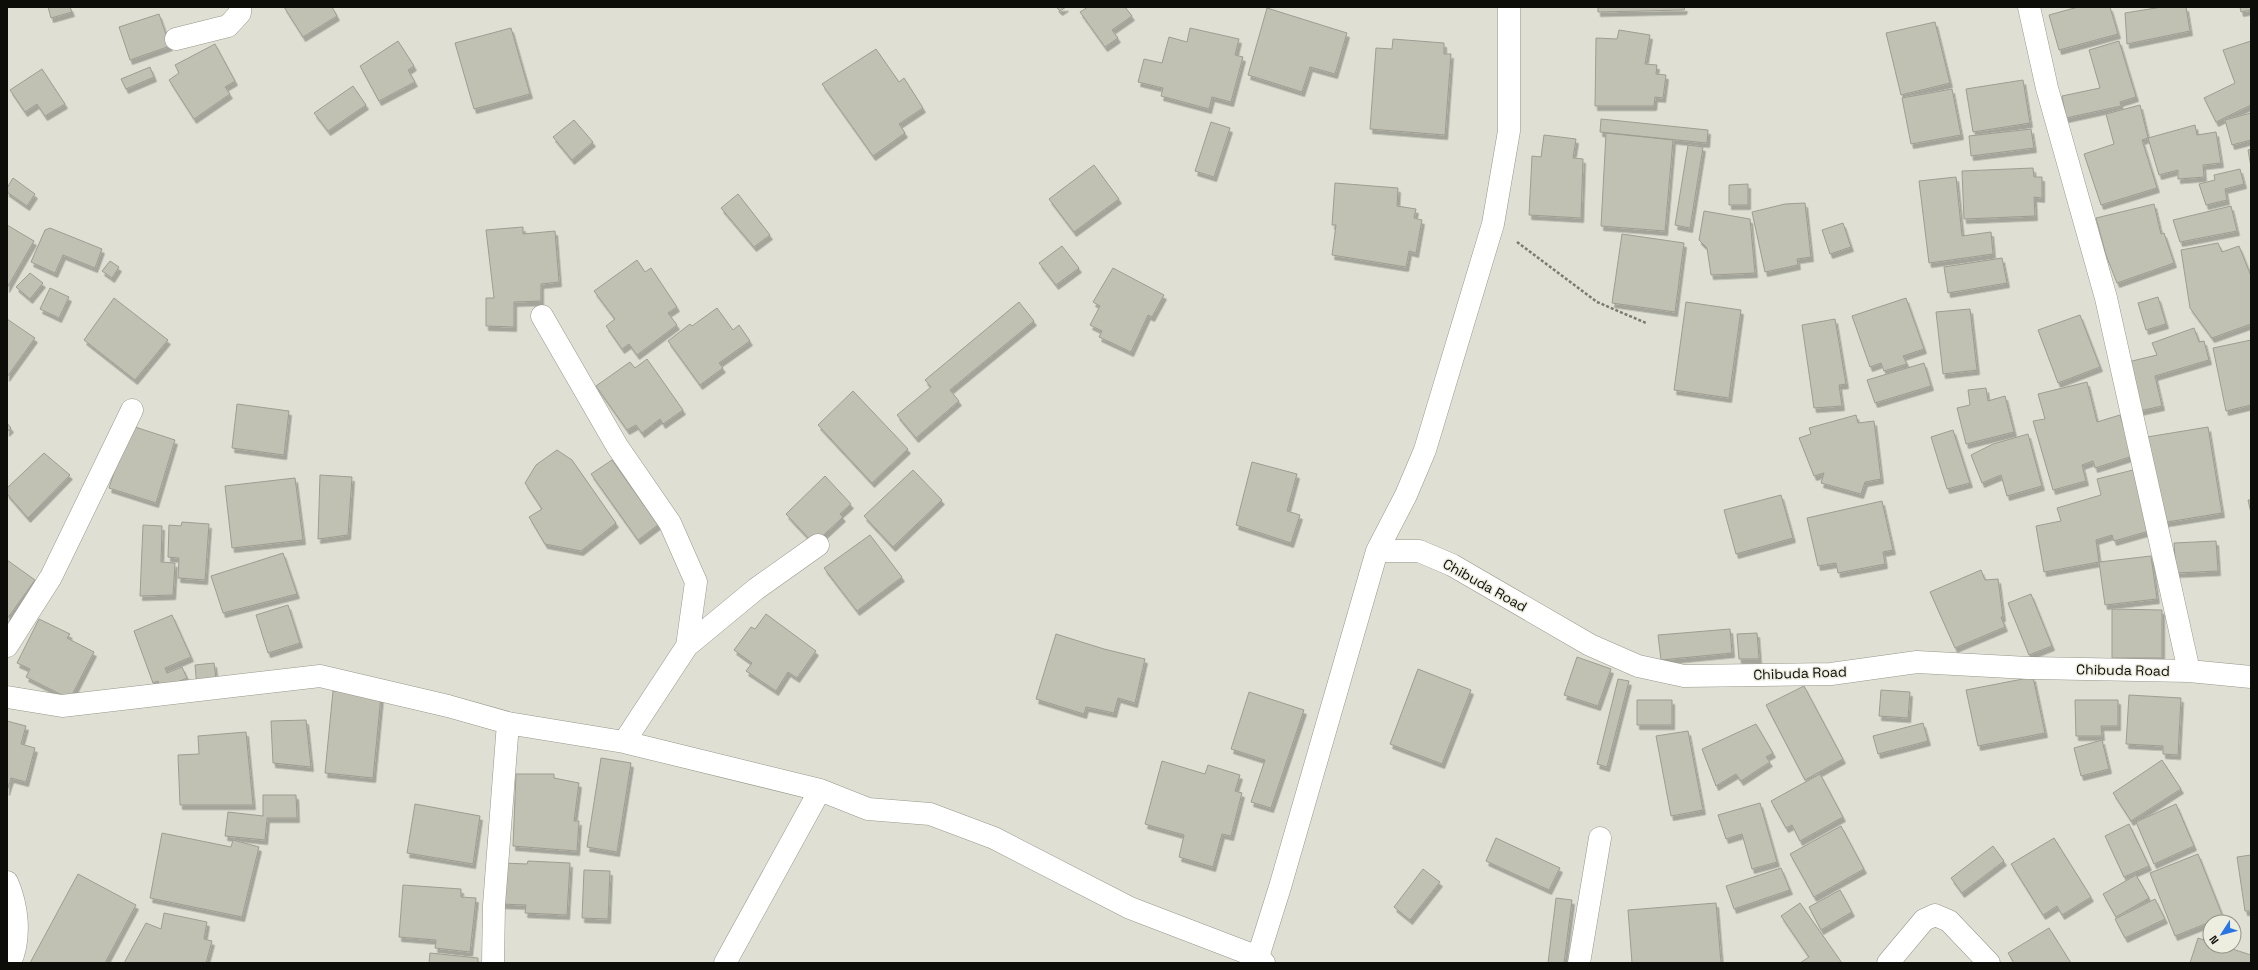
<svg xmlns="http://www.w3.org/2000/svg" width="2258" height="970" viewBox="0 0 2258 970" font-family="'Space Grotesk',sans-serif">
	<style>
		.building { fill: #c0c0b3; stroke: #9d9d91; filter: url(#shadow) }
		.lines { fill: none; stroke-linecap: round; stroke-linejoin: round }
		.minor-casing { stroke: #97978b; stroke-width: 23 }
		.path { stroke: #797a71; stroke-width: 2.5; stroke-dasharray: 3 2; stroke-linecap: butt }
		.minor { stroke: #fff; stroke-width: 22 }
		.labels { text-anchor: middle; stroke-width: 3; stroke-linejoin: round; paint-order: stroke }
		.street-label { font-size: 14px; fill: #0c0c08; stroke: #edede0 }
	</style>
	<defs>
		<filter id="shadow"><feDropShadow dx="2.5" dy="4.5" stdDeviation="0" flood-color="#0004"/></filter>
	</defs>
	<rect width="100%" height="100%" fill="#dfe0d3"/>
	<path class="building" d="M48 7H70L72 12 51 18Z
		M284 7H332L337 16 303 37Z
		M1056 7H1066L1060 11Z
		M1088 7H1125L1132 16 1112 30 1118 38 1105 47 1080 12Z
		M1598 7H1685L1684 10 1598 12Z
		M2078 7H2110L2118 34 2059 50 2049 15Z
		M2162 7H2186L2190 31 2127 44 2125 13Z
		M2240 7H2251V10L2241 12Z
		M1267 8 1347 33 1335 74 1310 67 1302 92 1248 75Z
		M159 14 170 46 130 60 119 27Z
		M1935 22 1950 83 1901 95 1886 33Z
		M511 28 530 94 474 109 455 43Z
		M1190 28 1239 39 1235 55 1243 57 1231 102 1212 97 1209 109 1161 96 1163 88 1138 82 1144 59 1162 63 1169 37 1187 42Z
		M1619 30 1650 35 1645 64 1657 65 1656 74 1666 75 1663 98 1655 97 1654 106H1595L1596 38 1617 39Z
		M1393 39 1444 43V54H1451L1445 135 1370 129 1376 48 1392 49Z
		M398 41 414 66 408 70 415 82 379 101 360 66Z
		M2119 41 2136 97 2120 102 2121 106 2066 118 2062 96 2100 88 2089 50Z
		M2251 41V105L2216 122 2204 98 2235 83 2223 50Z
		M215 44 235 81 225 87 230 94 194 119 169 80 179 73 175 65Z
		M876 49 899 82 904 78 923 108 899 124 905 133 873 156 822 84Z
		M150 67 154 77 126 89 121 79Z
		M42 69 65 104 45 116 37 104 25 112 10 90Z
		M2023 80 2030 123 1973 132 1966 89Z
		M353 86 366 105 328 131 314 113Z
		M1952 89 1961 135 1911 144 1902 98Z
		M2140 105 2148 138 2142 140 2157 188 2101 205 2084 154 2114 144 2106 114Z
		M2251 113V140L2232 145 2225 120Z
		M1601 119 1708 130 1707 143 1600 132Z
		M574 120 593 142 572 160 553 137Z
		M1211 122 1230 128 1214 177 1195 171Z
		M2195 125 2197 135 2216 132 2221 163 2203 165 2204 177 2178 179V170L2159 175 2148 138Z
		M2031 129 2034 148 1971 156 1969 136Z
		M1606 133 1673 140 1665 231 1601 226Z
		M1544 135 1576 139 1573 158 1583 159 1581 218 1529 215 1532 156 1541 157Z
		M1688 145 1703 147 1690 228 1675 225Z
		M2251 149V167L2248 150Z
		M1094 165 1119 199 1074 232 1049 199Z
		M2033 168 2034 177H2042V198L2034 197 2035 216 1964 219 1962 171Z
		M2240 169 2244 184 2225 189 2227 200 2206 205 2199 184 2215 180 2214 175Z
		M1956 177 1962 236 1991 232 1993 254 1929 263 1919 181Z
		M13 178 35 194 27 206 7 192V188Z
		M1335 183 1398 188 1397 206 1416 209 1414 218 1422 220 1416 253 1409 251 1406 267 1332 255 1336 225H1332Z
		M1748 184V205H1729V185Z
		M738 194 770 235 754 247 721 208Z
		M1805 203 1811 257 1797 259 1798 265 1765 272 1752 212 1785 204Z
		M2154 204 2161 234 2164 233 2174 263 2117 283 2106 255 2096 218Z
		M2231 206 2237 231 2180 242 2173 220Z
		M1704 211 1750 219 1755 273 1711 275 1707 248 1699 240Z
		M1843 223 1851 247 1830 254 1822 230Z
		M7 225 34 241 7 288Z
		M523 227V234L555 231 559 282 541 284V301L514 302V327L486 326V298H494L486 230Z
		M50 228 102 249 95 268 63 255 55 273 31 262 45 230Z
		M1622 234 1684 243 1675 312 1612 303Z
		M2218 243 2222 252 2239 246 2251 276V324L2212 338 2190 308 2181 250Z
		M1062 246 1079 268 1056 285 1039 263Z
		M2002 258 2007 283 1948 293 1944 267Z
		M637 260 645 272 651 268 677 307 668 313 677 325 637 355 629 344 622 349 606 326 615 319 594 291Z
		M110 261 119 267 112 278 102 271Z
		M1113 268 1164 295 1152 317 1148 315 1131 352 1099 337 1102 331 1090 325 1100 306 1093 302Z
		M30 273 43 283 30 299 16 287Z
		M50 288 69 297 59 318 40 309Z
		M2158 297 2166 324 2146 330 2138 303Z
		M114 298 168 340 135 380 84 340Z
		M1906 298 1924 349 1903 356 1907 364 1884 371 1881 363 1870 367 1852 316Z
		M1019 302 1034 321 950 390 959 401 916 438 897 415 931 387 925 380Z
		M1686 302 1741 310 1729 398 1674 390Z
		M717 308 733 330 739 325 750 341 719 363 723 368 700 385 668 341 690 324 692 326Z
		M1970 309 1977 370 1943 374 1936 312Z
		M2080 315 2100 367 2058 383 2038 330Z
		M7 319 35 338 7 377Z
		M1835 319 1846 384 1839 385 1842 406 1814 408 1802 325Z
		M2194 328 2199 342 2204 341 2209 360 2155 376 2162 406 2139 411 2128 362 2157 355 2152 343Z
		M2251 340V405L2226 411 2213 348Z
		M647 359 683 410 663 424 660 419 642 433 636 425 627 430 596 386 630 362 635 368Z
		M1924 363 1931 386 1875 403 1867 380Z
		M2087 382 2097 422 2120 415 2133 456 2095 468 2093 461 2082 465 2086 481 2053 490 2033 421 2045 419 2038 394Z
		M1986 388 1988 401 2005 396 2014 432 1966 444 1957 408 1970 405 1968 390Z
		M853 391 908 449 872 483 818 425Z
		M237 404 289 411 284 455 232 448Z
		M1856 415 1858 423 1874 421 1881 479 1865 482 1861 494 1821 483 1824 473 1814 476 1799 438 1811 434 1809 428Z
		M7 423 11 428 7 432Z
		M129 425 175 440 156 503 109 488Z
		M2208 427 2222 513 2161 523 2147 437Z
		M1953 430 1970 483 1947 489 1931 437Z
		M2028 434 2042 486 2007 496 2001 475 1982 483 1971 455 1993 444Z
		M557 450 572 460 616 523 581 551 545 544 529 517 542 509 525 483 536 465Z
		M44 453 70 475 28 518 7 494V488Z
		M612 460 658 525 638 540 591 474Z
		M1252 462 1297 474 1287 511 1300 515 1291 543 1236 525Z
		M913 470 942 500 893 547 864 516Z
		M2133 470 2149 531 2114 541 2112 535 2096 540 2099 562 2044 572 2036 526 2061 521 2057 508 2101 495 2097 479Z
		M320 475 352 477 348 535 318 539Z
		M825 476 851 504 840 514 843 517 814 544 786 514Z
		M295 478 303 540 232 548 225 486Z
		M1781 495 1793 538 1736 554 1724 510Z
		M2248 500H2251V513Z
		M1882 501 1893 550 1883 552 1885 564 1838 573 1836 563 1818 566 1807 518Z
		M182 522 209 524 205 580 178 578 179 558 168 557 169 525 181 526Z
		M143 525 162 526 161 562 175 563 173 595 140 596Z
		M870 535 902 577 857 611 824 568Z
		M2216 541 2218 571 2176 573 2174 543Z
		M283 553 297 594 223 613 211 576Z
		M2151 556 2157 599 2105 605 2099 562Z
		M7 560 35 580 7 619Z
		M1981 570 1985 580 1998 579 2003 617H2001L2005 627 1955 648 1930 592Z
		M2031 594 2052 646 2029 655 2008 603Z
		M288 605 300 643 268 653 256 615Z
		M2112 609 2162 610V658H2112Z
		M766 614 816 651 797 678 788 672 776 691 746 671 752 663 734 650 751 627 755 629Z
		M172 615 191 657 165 668 167 673 182 667 187 678 161 689 158 681 153 683 134 631Z
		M39 619 70 634 67 638 94 652 70 699 26 677 30 669 17 663Z
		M1730 629 1732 653 1661 660 1658 635Z
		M1757 633 1759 659H1739L1737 634Z
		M1056 634 1104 649 1145 659 1135 703 1118 698 1114 713 1086 707 1084 714 1036 699Z
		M1577 657 1611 669 1598 706 1564 695Z
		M214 663 217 686 197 688 195 665Z
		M1418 669 1471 690 1442 764 1390 744Z
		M2033 677 2045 733 1978 746 1966 690Z
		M1618 679 1629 681 1607 767 1597 764Z
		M1804 686 1843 759 1805 780 1766 705Z
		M1881 690 1910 692 1908 718 1879 716Z
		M333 691 381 696 373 778 325 773Z
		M1249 692 1304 710 1271 808 1251 802 1265 760 1231 749Z
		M2129 695 2181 698 2178 755 2163 754V746L2126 744Z
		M1637 700H1672V725H1637Z
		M2075 700H2118V726H2101L2102 736H2076Z
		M306 720 311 767 273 763 271 721Z
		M7 721 26 726 21 744 35 748 26 782 11 778 7 791Z
		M1923 723 1928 741 1878 754 1873 736Z
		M1756 724 1773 753 1766 757 1770 762 1741 781 1736 774 1716 786 1702 749Z
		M1688 731 1703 810 1671 816 1656 736Z
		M246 732 253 805H180L178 755 199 754 198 736Z
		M2102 740 2109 769 2081 776 2074 748Z
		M601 758 631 763 617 852 587 847Z
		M2162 760 2181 789 2131 821 2113 793Z
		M1162 761 1205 774 1208 765 1240 775 1235 791 1242 793 1231 836 1222 834 1213 867 1179 857 1184 835 1145 824Z
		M516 774H554V778L579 783 574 821H579L577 851 513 846Z
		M1820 774 1843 817 1800 841 1792 825 1786 828 1771 801Z
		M263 795H296L297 818H267L265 840 225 836 228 812 263 816Z
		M1760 803 1777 862 1752 869 1742 834 1726 839 1718 815Z
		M415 804 480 816 473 864 407 853Z
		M2176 804 2194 846 2154 864 2136 822Z
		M2129 824 2149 866 2124 877 2105 836Z
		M1841 826 1864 869 1814 897 1790 854Z
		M162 833 231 847 233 840 259 847 242 917 150 898Z
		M1496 838 1560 868 1549 890 1486 861Z
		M2054 838 2091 897 2062 915 2057 906 2043 915 2011 864Z
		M1993 846 2004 861 1962 893 1951 878Z
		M2198 854 2223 917 2175 936 2150 873Z
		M2251 855V911H2245L2237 857Z
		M528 861 570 863 567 915 525 913 526 905 502 904 503 863 527 864Z
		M1781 868 1790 890 1734 909 1726 886Z
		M1423 869 1440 882 1410 920 1394 907Z
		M584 870 610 871 608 919 582 918Z
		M78 874 136 905 105 963H30Z
		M2136 875 2149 898 2116 917 2103 894Z
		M403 885 461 889V897L476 898 470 952 435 948 436 940 399 937Z
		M1840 890 1852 912 1821 930 1809 907Z
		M1556 898 1572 900 1564 963H1548Z
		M2155 899 2165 919 2125 938 2115 919Z
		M1716 903 1721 963H1632L1628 910Z
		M1800 903 1842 963H1800L1809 957 1781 916Z
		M164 913 207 922 204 939 212 941 206 963H124L146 923 161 929Z
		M2049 928 2071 963H2014L2008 953Z
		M2198 938 2210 942V946H2223L2251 955V963H2190Z
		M430 953 478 958V963H429Z"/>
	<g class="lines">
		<g class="minor-casing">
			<path id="minor" d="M2029 7 2047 88 2106 298 2189 671
				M176 39 228 26 240 13V7
				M542 316 617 446 670 523 696 582 687 646 624 742
				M1377 551H1419L1452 565 1590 645 1638 666 1684 676 1831 674 1917 662 2028 668 2189 671 2251 677
				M7 646 51 577 132 410
				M687 646 756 589 818 545
				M7 697 62 706 320 676 448 706 508 723 624 742 820 790 868 809 930 814 994 838 1130 908 1258 957
				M7 882C18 907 21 938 10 963
				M493 963 494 905 508 723
				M725 963 820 790
				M1264 963 1258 957 1280 887 1377 551 1406 495 1425 450 1493 224 1509 131V7
				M1579 963 1600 838
				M1888 963 1924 920 1935 915 1949 921 1989 963"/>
		</g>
		<path class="path" d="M1517 242 1597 302 1646 323"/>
		<use href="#minor" class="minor"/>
	</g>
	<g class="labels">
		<g class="street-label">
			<text transform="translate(1485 585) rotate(29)" y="5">Chibuda Road</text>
			<text transform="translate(2123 670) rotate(1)" y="5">Chibuda Road</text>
			<text transform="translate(1800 673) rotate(-2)" y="5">Chibuda Road</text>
		</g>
	</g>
	<rect width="2258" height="970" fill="none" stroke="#0c0c08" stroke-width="16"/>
	<g transform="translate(2222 934) rotate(234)"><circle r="19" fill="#edede0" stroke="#93938a"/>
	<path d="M0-3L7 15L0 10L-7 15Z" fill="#2976e2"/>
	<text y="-6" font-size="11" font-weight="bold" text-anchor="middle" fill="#0c0c08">N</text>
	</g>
</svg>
